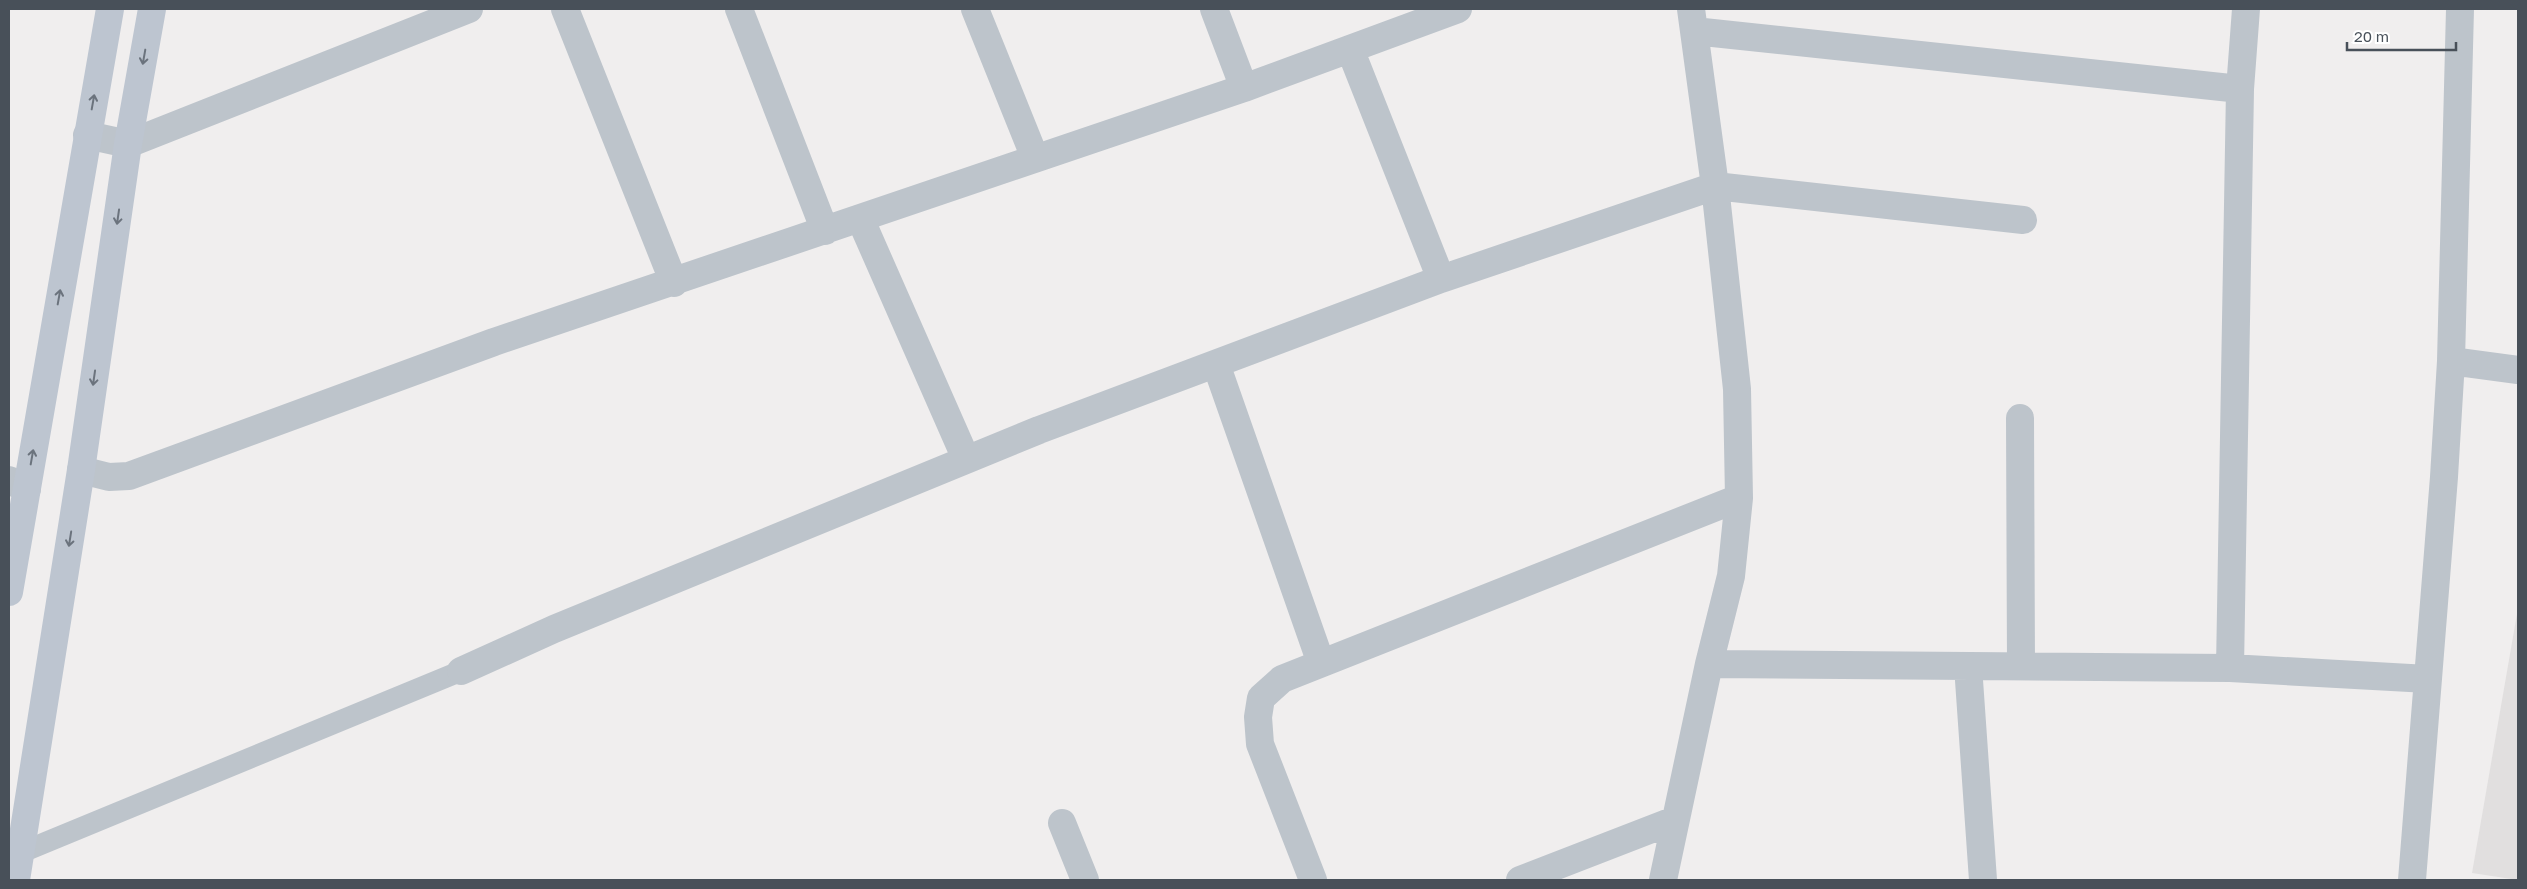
<svg xmlns="http://www.w3.org/2000/svg" width="2527" height="889" viewBox="0 0 2527 889" font-family="'Golos Text',sans-serif">
	<style>
		.education { fill: #e1dfdf }
		.lines { fill: none; stroke-linecap: round; stroke-linejoin: round }
		.lane { stroke: #bdc4cb; stroke-width: 21 }
		.street { stroke: #bdc4cb; stroke-width: 28 }
		.secondary { stroke: #bdc5d0; stroke-width: 28 }
		.oneway { stroke: #6b737d }
	</style>
	<rect width="100%" height="100%" fill="#f0eeee"/>
	<path class="education" d="M2518 608V880L2472 873Z"/>
	<g class="lines">
		<path class="lane" d="M20 853 461 671"/>
		<path class="street" d="M565 9 674 283
			M739 9 825 231
			M975 9 1035 158
			M1214 9 1244 88
			M1694 31 2240 89
			M1350 49 1441 279
			M87 135 128 144 469 9
			M860 218 966 459
			M2451 361 2518 370
			M1216 364 1321 663
			M2020 418 2021 666
			M81 470 109 477 129 476 494 342 1244 88 1458 9
			M9 480 27 489
			M1709 664 2230 668 2428 679
			M1968 666 1983 880
			M2230 668 2240 89 2246 9
			M461 671 554 629 1039 430 1441 279 1715 186 2023 220
			M1062 823 1085 880
			M1313 880 1260 744 1258 717 1261 698 1282 679 1739 498
			M1520 880 1675 820
			M1663 880 1709 664 1731 576 1739 498 1737 389 1715 186 1691 9
			M2412 880 2444 477 2451 361 2460 9"/>
		<path class="secondary" d="M9 592 110 9
			M16 880 81 470 128 144 152 9"/>
	</g>
	<defs><path id="oneway-shaft" d="M-6 0H5M1.5-3L5.5 0L1.5 3" fill="none" stroke-width="1.6" stroke-linecap="round" stroke-linejoin="round" transform="scale(1.25)"/></defs>
	<g class="oneway">
		<use href="#oneway-shaft" transform="translate(144 57) rotate(100)"/>
		<use href="#oneway-shaft" transform="translate(93 102) rotate(-80)"/>
		<use href="#oneway-shaft" transform="translate(118 217) rotate(98)"/>
		<use href="#oneway-shaft" transform="translate(59 297) rotate(-80)"/>
		<use href="#oneway-shaft" transform="translate(94 378) rotate(98)"/>
		<use href="#oneway-shaft" transform="translate(32 457) rotate(-80)"/>
		<use href="#oneway-shaft" transform="translate(70 539) rotate(99)"/>
	</g>
	<rect width="2527" height="889" fill="none" stroke="#485059" stroke-width="20"/>
	<path d="M2347 42v8h109v-8" fill="none" stroke="#485059" stroke-width="2.5"/>
	<text x="2354" y="42" font-size="15" fill="#485059" stroke="#ffffff" stroke-width="4" paint-order="stroke">20 m</text>
</svg>
